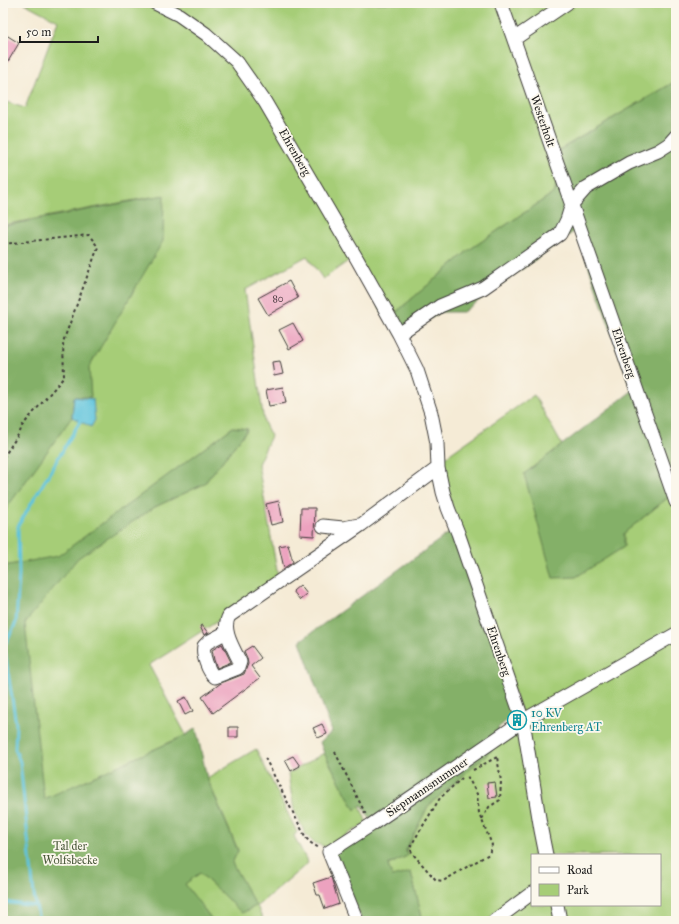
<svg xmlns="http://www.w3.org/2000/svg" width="679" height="924" viewBox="0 0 679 924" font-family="'IM FELL Great Primer',serif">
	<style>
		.green { fill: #a6cd77; stroke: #61744a; fill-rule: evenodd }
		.forest { fill: #84b068; stroke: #506642 }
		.water { fill: #5fc4dd; stroke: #3e707c }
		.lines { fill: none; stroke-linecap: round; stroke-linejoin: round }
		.stream { stroke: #5fc4dd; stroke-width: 3 }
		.building { fill: #eca2bf }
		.minor-casing { stroke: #3d3b38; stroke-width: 15 }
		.path { stroke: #3d3b38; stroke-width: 2; stroke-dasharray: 3 3; stroke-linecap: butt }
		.minor { stroke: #fff; stroke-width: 13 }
		.labels { text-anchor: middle; stroke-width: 3.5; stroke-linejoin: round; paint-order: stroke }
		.number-label { font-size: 10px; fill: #503e45 }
		.street-label { font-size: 12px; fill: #1c1c1c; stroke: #fbf7ec }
		.culture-label { font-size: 12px; fill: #0d838f; stroke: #fbf7ec; text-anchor: start }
		.park-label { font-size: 12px; fill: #4c5a3c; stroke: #fbf7ec }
	</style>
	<rect width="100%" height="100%" fill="#fbf7ec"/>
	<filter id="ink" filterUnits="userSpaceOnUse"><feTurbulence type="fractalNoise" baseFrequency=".025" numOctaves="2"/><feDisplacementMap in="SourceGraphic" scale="8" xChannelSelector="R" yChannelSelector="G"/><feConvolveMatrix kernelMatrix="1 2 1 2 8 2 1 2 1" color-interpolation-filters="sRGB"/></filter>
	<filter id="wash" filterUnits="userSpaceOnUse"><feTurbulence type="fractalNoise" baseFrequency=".012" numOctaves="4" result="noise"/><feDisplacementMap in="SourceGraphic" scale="16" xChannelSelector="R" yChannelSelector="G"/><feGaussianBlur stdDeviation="0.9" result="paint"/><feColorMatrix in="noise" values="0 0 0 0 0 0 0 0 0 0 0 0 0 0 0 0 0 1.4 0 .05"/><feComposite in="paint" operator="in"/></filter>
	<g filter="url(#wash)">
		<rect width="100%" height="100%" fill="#f5ebd6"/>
		<path class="green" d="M24 3H676V81L559 150 555 192 469 250 387 320 351 259 323 279 307 256 245 290 264 422 271 436 258 464 279 582 149 665 186 735 118 766 3 921V462L152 216 151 197 3 225V101L25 108 58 21ZM233 427 247 430 204 484 155 507 93 545 98 527Z
			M534 395 562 445 524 474 624 533 671 495 676 510V921H491L532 889V905H660V855H548L524 719 459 536 441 460Z
			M520 728 544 855H532V886L487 921H423L411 873 392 877 388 865 407 856 406 850 428 806 491 751V747Z
			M256 749 297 832 294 836 308 863 257 906 264 921H213L184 884 200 873 242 912 232 863 238 850 207 778Z
			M324 753 355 809 360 806 367 823 326 847 314 843 306 835 294 810 288 774Z"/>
		<path class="forest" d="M676 81V491L624 533V547L576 577 553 578 524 474 632 391 576 230 463 312H441L402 336 387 320 469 250 555 192 559 150Z
			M164 195 163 241 89 367 91 397H74L72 417 3 513V226Z
			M233 427 248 429 204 484 155 507 78 558 25 623 44 799 186 735 196 728 207 778 238 851 232 863 256 906 242 913 200 873 185 884 213 921H3V566L58 556Z
			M453 530 518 711 498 728 500 734 491 741V751L428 806 406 850 407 856 388 865 392 877 411 872 423 921H362L333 853 374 825 362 805 355 810 324 753 320 742 332 732 300 641Z"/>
		<path class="water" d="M74 397 93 399 95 420 91 427 72 417Z"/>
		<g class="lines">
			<path class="stream" d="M3 902 36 906
				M39 921 34 895 20 762 15 749 16 724 4 646 16 623 19 574 18 526 82 418"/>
		</g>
		<g id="blocks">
			<path class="building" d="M3 33 19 43 3 70Z
				M289 281 298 298 268 315 258 298Z
				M293 323 303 341 289 349 279 330Z
				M280 361 283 374 274 376 272 362Z
				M283 387 286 403 269 406 266 390Z
				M279 501 283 522 271 525 266 504Z
				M301 508H315L314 536 300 535Z
				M288 544 293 562 284 568 279 546Z
				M300 585 307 594 300 600 293 591Z
				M202 625 208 633 204 635 200 626Z
				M222 644 231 662 217 668 214 660 212 650Z
				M252 646 261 658 251 666 260 678 213 713 202 697 221 683 244 674 248 664 247 658 244 651Z
				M186 697 193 711 185 715 178 701Z
				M322 724 327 734 318 738 313 728Z
				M229 727H238V737H229Z
				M293 756 300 766 291 771 285 760Z
				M495 782 497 797 489 798 487 783Z
				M331 877 339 904 325 909 320 895H317L313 883Z"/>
		</g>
	</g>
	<g filter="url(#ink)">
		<use href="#blocks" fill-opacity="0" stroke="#3d3b38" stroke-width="1"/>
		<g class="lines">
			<g class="minor-casing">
				<path id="minor" d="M155 3 179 15 206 34 237 62 265 102 357 259 399 334 417 370 431 413 437 443 438 468 443 492 448 508 458 533 523 721 541 830 546 855
					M501 3 676 502
					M514 39 567 3
					M399 334 440 306 483 288 560 234 567 220 572 204 586 188 629 163 658 151 669 144 676 136
					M323 526 343 528 359 525
					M227 632 208 642 204 646C202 654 208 672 215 677L238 668 240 662C234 649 221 630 229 616L361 525 438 468
					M557 905 560 921
					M357 921 329 852 371 825 524 720 676 634
					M494 921 532 893"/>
			</g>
			<path class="path" d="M3 244 89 235 98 247 63 342 64 377 22 426 20 432 3 458
				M335 752 366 815
				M265 758 306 838 311 843 319 848
				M473 770 497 757
				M462 778 440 798 410 847 412 853 436 880 443 881 489 854 492 845 479 813 477 794 466 774
				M482 819 489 807 500 800 501 781 497 757"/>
			<use href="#minor" class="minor"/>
		</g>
	</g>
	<defs>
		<g id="building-ring" transform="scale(1)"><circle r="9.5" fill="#fbf7ec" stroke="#0f9aa8" stroke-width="1.5"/><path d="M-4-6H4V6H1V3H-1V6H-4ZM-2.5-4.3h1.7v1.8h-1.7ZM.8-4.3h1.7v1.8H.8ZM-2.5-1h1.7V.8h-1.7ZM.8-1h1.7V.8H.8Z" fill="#0f9aa8"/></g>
	</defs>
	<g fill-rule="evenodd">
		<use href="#building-ring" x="517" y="720"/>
	</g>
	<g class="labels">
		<g class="number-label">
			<text x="278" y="302">80</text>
		</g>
		<g class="street-label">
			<text transform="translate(543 121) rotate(71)" y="4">Westerholt</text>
			<text transform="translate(295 152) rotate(60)" y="4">Ehrenberg</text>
			<text transform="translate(624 353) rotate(71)" y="4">Ehrenberg</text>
			<text transform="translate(499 651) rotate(71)" y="4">Ehrenberg</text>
			<text transform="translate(427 787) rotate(-34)" y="4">Siepmannsnummer</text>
		</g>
		<g class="culture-label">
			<text x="531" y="717">10 KV<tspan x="531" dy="14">Ehrenberg AT</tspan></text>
		</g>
		<g class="park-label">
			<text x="70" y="850">Tal der<tspan x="70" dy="14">Wolfsbecke</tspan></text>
		</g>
	</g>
	<rect width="679" height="924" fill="none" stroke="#fbf7ec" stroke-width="16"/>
	<rect x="531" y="854" width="130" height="52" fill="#fbf7ec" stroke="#a29f99"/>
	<rect x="539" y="867" width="20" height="6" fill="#ffffff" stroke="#a29f99"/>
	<text x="567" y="874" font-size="12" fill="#1c1c1c">Road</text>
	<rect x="539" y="884" width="20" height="12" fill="#a6cd77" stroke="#a29f99"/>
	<text x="567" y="894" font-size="12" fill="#1c1c1c">Park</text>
	<path d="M20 36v6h78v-6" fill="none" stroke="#1c1c1c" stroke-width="2"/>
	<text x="26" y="36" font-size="12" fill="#1c1c1c" stroke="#fbf7ec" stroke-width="3" paint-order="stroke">50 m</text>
</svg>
